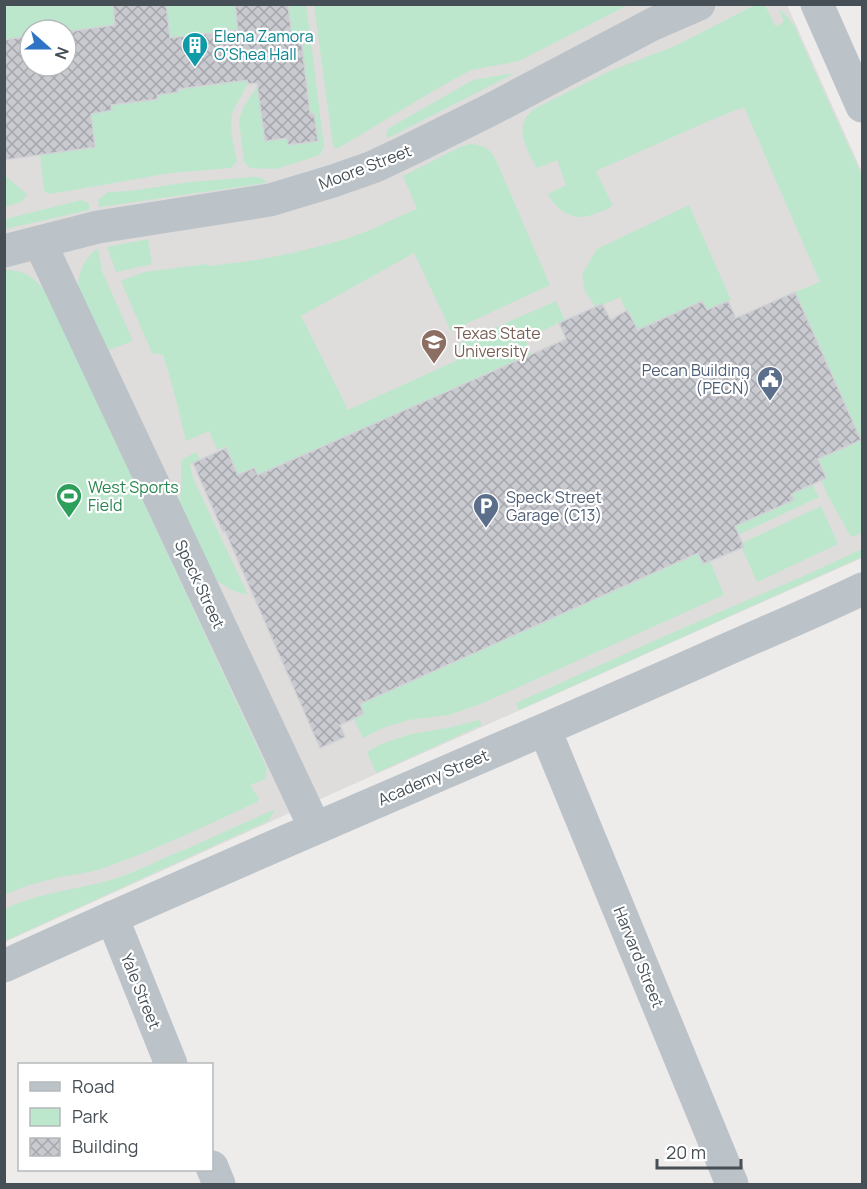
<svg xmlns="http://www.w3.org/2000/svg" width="867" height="1189" viewBox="0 0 867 1189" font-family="Manrope,sans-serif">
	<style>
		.education { fill: #dfdcdc; fill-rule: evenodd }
		.green { fill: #bde7cd }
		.building { fill: url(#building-cross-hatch); stroke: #d0d2d6; stroke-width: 1.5 }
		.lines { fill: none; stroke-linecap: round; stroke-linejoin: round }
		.minor { stroke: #bbc3c9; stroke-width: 33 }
		.tertiary { stroke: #bbc3c9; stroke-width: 33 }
		.labels { text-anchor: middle; stroke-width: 4.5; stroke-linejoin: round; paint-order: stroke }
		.culture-label { font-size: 16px; fill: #0d838f; stroke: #fff; text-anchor: start }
		.street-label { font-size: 16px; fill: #464f56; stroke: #fff }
		.education-label { font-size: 16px; fill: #785e54; stroke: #fff; text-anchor: start }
		.service-label { font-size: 16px; fill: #4e5e75; stroke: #fff; text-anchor: end }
		.leisure-label { font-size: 16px; fill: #27864d; stroke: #fff; text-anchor: start }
	</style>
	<defs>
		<pattern id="building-cross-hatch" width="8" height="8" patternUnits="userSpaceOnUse" patternTransform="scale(1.5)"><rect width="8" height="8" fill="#c9cacf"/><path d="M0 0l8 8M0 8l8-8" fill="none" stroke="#a5a6ab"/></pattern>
	</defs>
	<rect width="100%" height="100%" fill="#eeebeb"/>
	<path class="education" d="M4 5H787L862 172V558L336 792 5 942ZM30 30H66V66H30Z"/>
	<path class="green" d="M4 5H113L118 52 80 30 66 32V30H30V36L5 40Z
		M166 5H235L238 30 170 38Z
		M288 5H306L310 31 291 34Z
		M314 5V4L628 5 519 61 471 70 440 87 337 149 333 146Z
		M755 5H765L776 27 784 22 779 10 784 13 794 25 862 176V533L851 537 827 494 821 480 826 478 822 468 811 463 861 439 795 292 820 282 744 107 711 120 596 171 613 206C606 209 599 213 591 215 573 222 556 210 548 194L566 185 557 160 537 168C529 154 515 132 527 116 529 113 532 111 534 109L612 70 675 46Z
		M310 33 324 147 320 155 276 169 250 168 244 162 239 120 243 108 258 85 265 141 287 138 289 145 317 141 314 114 310 113 300 35Z
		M515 73 388 138 386 134 389 128 473 80Z
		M247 80C247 90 237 101 233 111 228 127 234 145 237 161L231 168 171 173 50 194 44 191 40 155 95 147 91 114 112 109 111 105 157 99V95L178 92V89Z
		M470 144C483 144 490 149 496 160L550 285 451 331 414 253 301 316 348 410 464 357 458 344 556 301 565 320 525 339 531 354 258 475 254 468 238 475 226 446 217 450 209 431 186 441 174 392 163 355 152 353 121 281 144 272 207 264V266C254 262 304 252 348 238 372 231 394 218 417 209L403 176 460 147Z
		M4 175 27 194 23 201 5 207Z
		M252 177C257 177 264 177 266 183L99 207 98 200 108 192 130 191 190 182Z
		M81 200 89 203V210L5 229V219Z
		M689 205 731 300 707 310 702 301 644 327 670 386 794 499 791 494 812 484 819 497 738 535 710 500 629 314 627 310 626 311 620 297 603 305 596 307 585 292 582 274 597 249Z
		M148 239 152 264 116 272 107 247Z
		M98 248 102 271 133 341 109 350 78 291C77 274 84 258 98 248Z
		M8 270C27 271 34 278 46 292L267 768 265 779 250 785 259 798 257 802C207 825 158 849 106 867 93 872 79 874 66 876 44 880 24 886 5 895L4 271Z
		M196 452 200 460 190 464 193 478 248 595 234 591 217 581 178 517 181 489V460Z
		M821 506 838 544 757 582 740 544Z
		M862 549V557L519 710 516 703 667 635 808 574Z
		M698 553 703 564 710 561 724 595 483 703 449 715 409 720 383 728 363 738 354 719 364 714 360 704Z
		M479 720 482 725 376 773 367 752 381 744 411 734 452 727Z
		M276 809 268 821 5 941V909C40 891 82 890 120 877 140 870 159 860 179 852 211 838 243 823 276 809Z"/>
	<path class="building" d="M113 4H166L170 38 238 30 235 4H288L292 39 301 38 310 113 314 114 318 141 288 145 287 138 265 141 257 83 248 84 247 80 178 89V92L157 95 158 99 111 105 112 110 91 114 95 147 4 160V40L30 36V66H66V32L115 25Z
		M795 292 861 440 818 459 826 478 791 494 794 500 735 526 744 547 703 564 698 553 360 704 364 714 340 725 345 737 320 748 225 531 223 532 193 463 226 448 238 475 254 468 258 475 566 339 559 323 602 304 611 320 627 310 638 330 702 301 707 310 728 301 736 318Z"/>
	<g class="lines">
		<path class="minor" d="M40 243 315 828
			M4 251 98 227 270 200 333 181 373 167 409 150 490 110 653 24 699 4
			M545 730 732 1184
			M112 917 171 1064
			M4 966C236 860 471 763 703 660 756 636 810 614 862 589
			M212 1167 219 1184"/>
		<path class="tertiary" d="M817 4 862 106"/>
	</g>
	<defs>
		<g id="building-pin" transform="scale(1.35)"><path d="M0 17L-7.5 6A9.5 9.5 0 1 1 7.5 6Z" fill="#0f9aa8" stroke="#fff"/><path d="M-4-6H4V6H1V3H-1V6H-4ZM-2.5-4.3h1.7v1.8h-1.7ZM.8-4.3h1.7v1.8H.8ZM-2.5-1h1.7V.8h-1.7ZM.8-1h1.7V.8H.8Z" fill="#fff"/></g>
		<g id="university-pin" transform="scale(1.35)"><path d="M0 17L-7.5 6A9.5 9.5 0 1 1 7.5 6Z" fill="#8d6e63" stroke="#fff"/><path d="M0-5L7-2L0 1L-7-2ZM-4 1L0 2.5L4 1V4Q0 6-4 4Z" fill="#fff"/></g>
		<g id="civic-pin" transform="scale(1.35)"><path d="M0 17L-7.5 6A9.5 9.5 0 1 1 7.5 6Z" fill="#5c6f8a" stroke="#fff"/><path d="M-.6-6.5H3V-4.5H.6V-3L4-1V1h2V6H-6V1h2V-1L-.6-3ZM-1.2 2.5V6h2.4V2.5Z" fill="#fff"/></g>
		<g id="stadium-pin" transform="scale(1.35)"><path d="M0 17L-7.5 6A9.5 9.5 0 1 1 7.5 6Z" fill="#2e9e5b" stroke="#fff"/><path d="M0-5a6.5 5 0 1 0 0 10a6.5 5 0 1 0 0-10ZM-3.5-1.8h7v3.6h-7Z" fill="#fff"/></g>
		<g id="parking-pin" transform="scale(1.35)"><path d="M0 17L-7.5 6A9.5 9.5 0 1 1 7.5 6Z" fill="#5c6f8a" stroke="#fff"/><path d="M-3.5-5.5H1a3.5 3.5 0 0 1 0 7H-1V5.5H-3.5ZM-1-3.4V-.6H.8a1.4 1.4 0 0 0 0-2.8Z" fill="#fff"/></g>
	</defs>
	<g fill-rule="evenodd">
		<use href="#building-pin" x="195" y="45"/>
		<use href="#university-pin" x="434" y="342"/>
		<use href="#civic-pin" x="770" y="379"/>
		<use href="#stadium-pin" x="69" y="496"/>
		<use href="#parking-pin" x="486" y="506"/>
	</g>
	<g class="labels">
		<g class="culture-label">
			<text x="214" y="42">Elena Zamora<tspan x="214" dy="18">O'Shea Hall</tspan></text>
		</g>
		<g class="street-label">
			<text transform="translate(365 167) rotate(-21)" y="6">Moore Street</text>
			<text transform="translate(200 584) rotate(65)" y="6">Speck Street</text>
			<text transform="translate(433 777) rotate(-23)" y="6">Academy Street</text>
			<text transform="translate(639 957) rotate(68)" y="6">Harvard Street</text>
			<text transform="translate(141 991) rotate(68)" y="6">Yale Street</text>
		</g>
		<g class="education-label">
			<text x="454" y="339">Texas State<tspan x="454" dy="18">University</tspan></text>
		</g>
		<g class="service-label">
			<text x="750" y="376">Pecan Building<tspan x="750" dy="18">(PECN)</tspan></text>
			<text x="506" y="503" text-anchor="start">Speck Street<tspan x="506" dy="18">Garage (C13)</tspan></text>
		</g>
		<g class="leisure-label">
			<text x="88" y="493">West Sports<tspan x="88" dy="18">Field</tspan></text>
		</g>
	</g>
	<rect width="867" height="1189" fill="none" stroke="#464f56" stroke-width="12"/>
	<rect x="18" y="1063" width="195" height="108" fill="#ffffff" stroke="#b5b9bb" stroke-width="1.5"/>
	<rect x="30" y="1082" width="30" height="9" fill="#bbc3c9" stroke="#b5b9bb" stroke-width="1.5"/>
	<text x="72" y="1093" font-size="18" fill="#464f56">Road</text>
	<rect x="30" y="1108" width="30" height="18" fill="#bde7cd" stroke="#b5b9bb" stroke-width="1.5"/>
	<text x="72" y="1123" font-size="18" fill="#464f56">Park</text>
	<rect x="30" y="1138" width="30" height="18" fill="url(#building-cross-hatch)" stroke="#b5b9bb" stroke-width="1.5"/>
	<text x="72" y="1153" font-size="18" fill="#464f56">Building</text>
	<g transform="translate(48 48) rotate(111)"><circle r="28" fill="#ffffff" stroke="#b5b9bb" stroke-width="1.5"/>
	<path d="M0-4.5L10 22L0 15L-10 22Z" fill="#2f73c4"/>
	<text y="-9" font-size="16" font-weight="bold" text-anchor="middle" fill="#464f56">N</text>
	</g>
	<path d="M657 1159v9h84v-9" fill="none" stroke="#464f56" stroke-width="3"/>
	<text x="666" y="1159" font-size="18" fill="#464f56" stroke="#ffffff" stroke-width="4.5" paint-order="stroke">20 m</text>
</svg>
